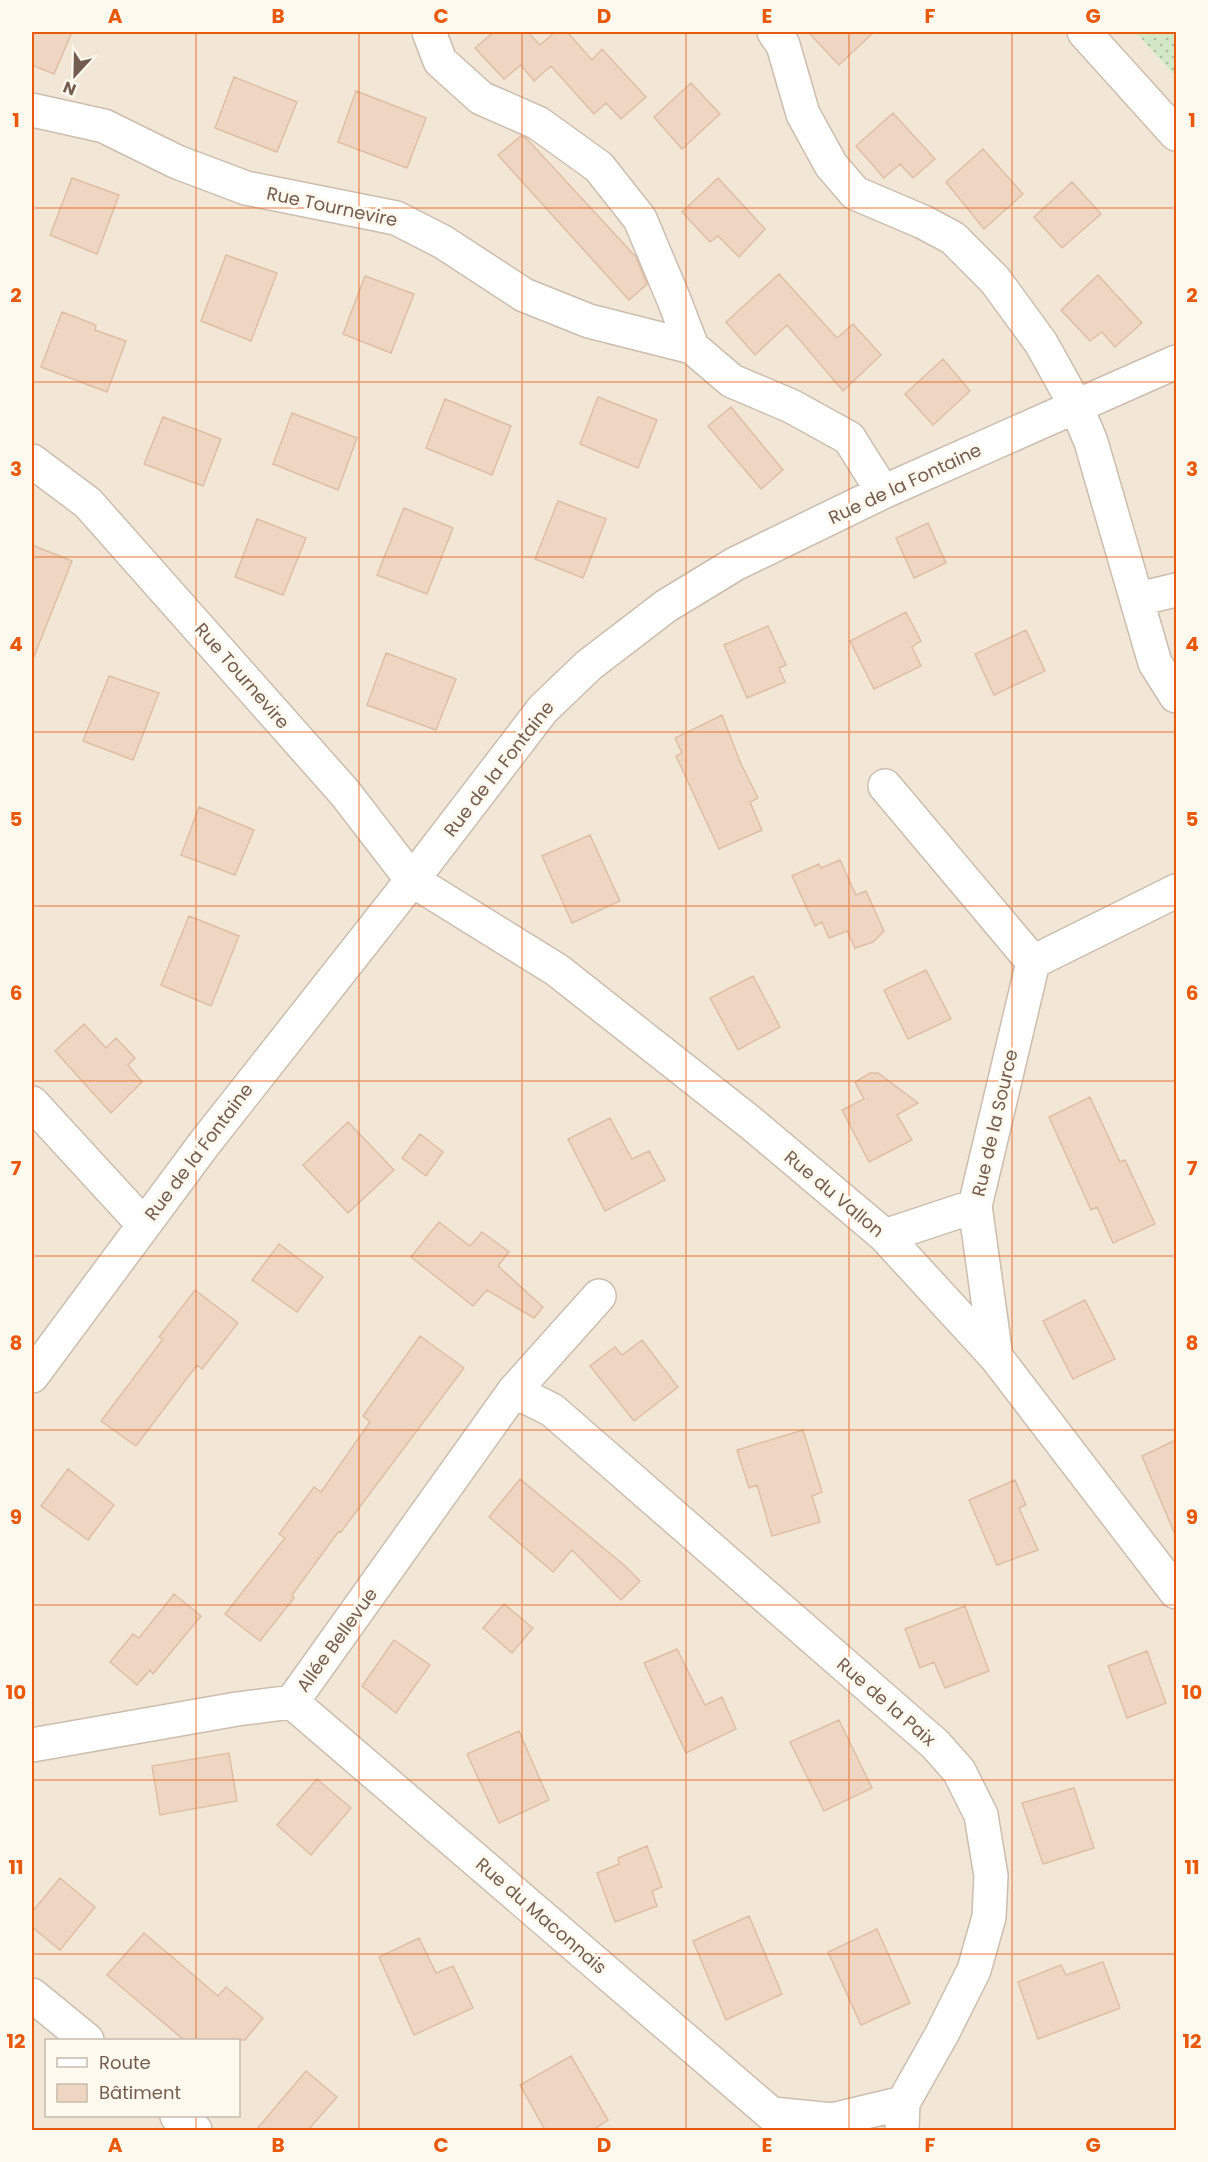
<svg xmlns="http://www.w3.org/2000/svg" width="1208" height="2162" viewBox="0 0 1208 2162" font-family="Poppins,sans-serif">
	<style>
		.residential { fill: #f2e7d7; fill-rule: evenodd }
		.green { fill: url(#green-dots) }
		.building { fill: #efd6c2; stroke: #e0bea3; stroke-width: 1.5 }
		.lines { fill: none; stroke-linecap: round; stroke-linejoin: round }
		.minor-casing { stroke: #ccbdaf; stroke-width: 36 }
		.secondary-casing { stroke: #cfbead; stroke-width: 36 }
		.minor { stroke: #fff; stroke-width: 33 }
		.secondary { stroke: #fff; stroke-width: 33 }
		.grid { fill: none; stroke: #e8590c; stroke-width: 1.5; stroke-opacity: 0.55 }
		.labels { text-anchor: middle; stroke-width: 6; stroke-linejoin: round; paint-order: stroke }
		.street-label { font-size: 18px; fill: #745d4e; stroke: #fef9ef }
		.neatline { fill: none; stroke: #e8590c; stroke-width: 2 }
		.grid-label { font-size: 20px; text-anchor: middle; font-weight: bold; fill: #e8590c }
	</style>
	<defs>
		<pattern id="green-dots" width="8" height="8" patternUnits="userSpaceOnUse" patternTransform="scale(1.5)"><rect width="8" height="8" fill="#d3e8c7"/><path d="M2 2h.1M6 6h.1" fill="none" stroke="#b0bfa4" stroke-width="1.8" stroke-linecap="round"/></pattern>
	</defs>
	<rect width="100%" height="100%" fill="#fbf5e8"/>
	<path class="residential" d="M32 32H1135L1176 77V2130H32ZM46 2040H238V2116H46Z"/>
	<path class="green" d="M1135 32H1176V77Z"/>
	<path class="building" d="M32 32H72L54 74 32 65Z
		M494 32H528L540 45 555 32H567L592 60 602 49 646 97 621 119 606 103 594 114 551 66 534 81 521 65 504 79 475 48Z
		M808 32H874L839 65Z
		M234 77 297 102 277 152 215 128Z
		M691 83 720 114 682 149 654 117Z
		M356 91 426 118 407 168 338 142Z
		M893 113 935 159 913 178 900 164 884 178 856 146Z
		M521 136 527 139 636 257 647 284 629 300 498 155Z
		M983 149 1023 194 984 229 946 182Z
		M72 178 119 195 97 254 50 235Z
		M718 178 765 229 739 257 718 236 710 242 682 212Z
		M1072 182 1101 214 1062 248 1034 217Z
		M226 255 277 273 251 341 201 321Z
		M779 274 837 338 853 324 881 355 843 391 787 325 755 355 726 322Z
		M1098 275 1142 323 1115 347 1102 332 1090 341 1061 310Z
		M365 276 414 294 391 353 343 334Z
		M62 312 96 325 95 330 126 341 107 392 41 367Z
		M943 359 970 391 933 425 905 394Z
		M598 397 657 420 638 468 580 444Z
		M445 399 511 426 492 475 426 448Z
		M731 407 783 470 761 489 708 426Z
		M292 413 357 438 338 490 273 464Z
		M163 417 221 439 203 486 144 464Z
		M558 501 606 519 583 578 535 559Z
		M404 508 453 528 427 594 377 575Z
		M257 519 306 538 283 595 235 577Z
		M928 523 946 563 914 578 896 538Z
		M32 545 72 561 33 659 32 658Z
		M906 612 921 641 912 647 921 666 874 689 850 641Z
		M768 626 786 665 779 668 785 682 747 698 724 645Z
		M1026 630 1045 671 994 695 975 654Z
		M386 653 456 679 436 730 367 705Z
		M109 676 159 693 133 760 83 741Z
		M722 715 741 764 758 798 750 802 762 830 719 849 676 756 682 753 675 738Z
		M199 807 254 830 235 875 181 855Z
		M590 835 620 901 572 923 542 856Z
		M840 860 856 895 866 891 884 931 873 942 855 948 847 931 829 938 822 922 815 926 792 876 819 864 821 868Z
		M189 916 239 936 211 1006 161 985Z
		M926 970 951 1019 908 1039 884 990Z
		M753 976 780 1027 738 1050 710 998Z
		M84 1024 106 1048 116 1038 135 1058 128 1065 142 1082 111 1113 55 1051Z
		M870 1073H878L918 1103 897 1115 912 1140 869 1162 842 1110 864 1099 855 1082Z
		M1090 1097 1120 1162 1125 1160 1155 1224 1113 1243 1097 1207 1091 1210 1049 1117Z
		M610 1118 632 1159 649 1151 665 1180 605 1211 568 1139Z
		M348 1122 394 1170 348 1213 303 1165Z
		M420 1134 443 1152 426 1176 402 1158Z
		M439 1222 470 1246 482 1232 509 1252 498 1266 543 1307 534 1318 487 1290 473 1306 411 1257Z
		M279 1244 323 1277 297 1312 252 1280Z
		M195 1290 238 1323 202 1369 197 1365 136 1446 101 1421 163 1339 159 1337Z
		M1085 1300 1115 1359 1073 1379 1043 1321Z
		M420 1336 464 1368 341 1532 339 1531 292 1595 294 1598 260 1641 225 1614 285 1538 279 1534 314 1487 321 1492 370 1422 363 1416Z
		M642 1340 678 1387 634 1421 590 1366 615 1347 622 1355Z
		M803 1430 822 1492 812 1496 820 1522 772 1536 757 1485 749 1488 737 1450Z
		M1176 1440V1537L1142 1456Z
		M68 1469 114 1505 88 1540 41 1506Z
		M520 1479 624 1565 640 1581 621 1600 572 1550 553 1572 489 1517Z
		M1015 1480 1026 1505 1019 1508 1038 1550 997 1565 969 1500Z
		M174 1594 201 1616 153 1674 150 1670 137 1685 110 1662 133 1634 139 1638Z
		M504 1604 533 1628 512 1653 483 1628Z
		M965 1606 989 1671 945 1688 934 1662 920 1668 905 1629Z
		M394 1640 430 1665 396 1713 362 1686Z
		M677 1649 705 1705 722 1697 736 1729 686 1753 644 1663Z
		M1147 1651 1166 1703 1127 1718 1108 1666Z
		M839 1720 872 1788 824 1811 790 1742Z
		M519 1731 549 1800 499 1823 467 1754Z
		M229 1753 237 1801 160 1815 152 1766Z
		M317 1779 351 1808 311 1855 277 1825Z
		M1074 1788 1094 1848 1043 1864 1022 1803Z
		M647 1846 662 1887 652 1891 657 1906 615 1922 597 1873 619 1864 618 1858Z
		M60 1878 95 1907 60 1950 32 1927V1912Z
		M749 1916 782 1994 726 2020 693 1941Z
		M877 1929 910 2003 861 2025 828 1952Z
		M144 1933 218 1996 226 1987 263 2018 245 2040H184L107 1975Z
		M419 1938 436 1973 453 1966 473 2008 414 2035 379 1957Z
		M1103 1962 1120 2008 1038 2039 1018 1982 1061 1965 1066 1975Z
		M571 2056 608 2120 593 2130H545L520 2085Z
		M306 2071 337 2097 308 2130H256Z"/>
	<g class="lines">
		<g class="minor-casing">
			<path id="minor" d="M429 32 440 61 481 98 538 123 599 167 640 219 674 300 692 347 732 381 791 406 849 438 883 492
				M774 32 783 45 803 114 831 165 855 193 923 222 953 238 995 280 1041 343 1076 406 1091 442 1155 663 1176 696
				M32 110 104 126 177 162 246 188 396 218 443 242 524 295 589 321 692 347
				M32 461 88 503 345 793 412 880 557 970 751 1123 885 1236 996 1357 1176 1592
				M1138 599 1176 590
				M885 786 1033 962 975 1206 996 1357
				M1033 962 1176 891
				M32 1103 144 1225
				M885 1236 975 1206
				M32 1376 204 1144 412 880 543 709 589 665 666 606 735 564 883 492 1176 362
				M514 1391 552 1410 935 1744 959 1771 981 1815 991 1876 989 1917 974 1970 942 2034 903 2103 902 2130
				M292 1702 790 2130
				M32 1745 237 1709 292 1702 514 1391 599 1296
				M32 1995 87 2040
				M772 2114 832 2120 903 2103
				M177 2116 195 2130"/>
		</g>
		<g class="secondary-casing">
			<path id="secondary" d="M1084 32 1176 134"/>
		</g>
		<use href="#minor" class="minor"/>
		<use href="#secondary" class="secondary"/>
	</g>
	<path class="grid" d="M196 32V2040M359 32V2130M522 32V2130M686 32V2130M849 32V2130M1012 32V2130M32 208H1176M32 382H1176M32 557H1176M32 732H1176M32 906H1176M32 1081H1176M32 1256H1176M32 1430H1176M32 1605H1176M32 1780H1176M32 1954H1176M196 2116V2130"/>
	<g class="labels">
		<g class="street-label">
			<text transform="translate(332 207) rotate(12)" y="6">Rue Tournevire</text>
			<text transform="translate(905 484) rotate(-25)" y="6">Rue de la Fontaine</text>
			<text transform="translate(242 676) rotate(49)" y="6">Rue Tournevire</text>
			<text transform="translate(499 769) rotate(-52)" y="6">Rue de la Fontaine</text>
			<text transform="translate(995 1123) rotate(-77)" y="6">Rue de la Source</text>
			<text transform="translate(199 1152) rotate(-53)" y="6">Rue de la Fontaine</text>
			<text transform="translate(834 1194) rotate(40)" y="6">Rue du Vallon</text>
			<text transform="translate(337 1640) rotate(-54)" y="6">Allée Bellevue</text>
			<text transform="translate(886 1702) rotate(41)" y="6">Rue de la Paix</text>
			<text transform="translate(541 1916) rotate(41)" y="6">Rue du Maconnais</text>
		</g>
	</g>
	<rect width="1208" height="2162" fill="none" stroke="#fef9ef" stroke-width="66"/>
	<rect x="45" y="2039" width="195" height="78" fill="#fef9ef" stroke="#c7bbaf" stroke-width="1.5"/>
	<rect x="57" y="2058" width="30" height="9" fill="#ffffff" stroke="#c7bbaf" stroke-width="1.5"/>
	<text x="99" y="2069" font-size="18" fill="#745d4e">Route</text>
	<rect x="57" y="2084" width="30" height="18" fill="#efd6c2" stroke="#c7bbaf" stroke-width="1.5"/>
	<text x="99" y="2099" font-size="18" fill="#745d4e">Bâtiment</text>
	<g transform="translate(75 75) rotate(202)" stroke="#fef9ef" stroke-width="4.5" paint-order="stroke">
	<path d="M0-4.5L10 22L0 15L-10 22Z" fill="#745d4e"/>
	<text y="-9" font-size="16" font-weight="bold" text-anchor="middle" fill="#745d4e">N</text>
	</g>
	<rect x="33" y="33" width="1142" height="2096" class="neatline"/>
	<g class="grid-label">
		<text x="115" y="23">A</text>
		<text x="278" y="23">B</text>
		<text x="441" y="23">C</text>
		<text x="604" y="23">D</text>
		<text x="767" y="23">E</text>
		<text x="930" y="23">F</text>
		<text x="1093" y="23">G</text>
		<text x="16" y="127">1</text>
		<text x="1192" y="127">1</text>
		<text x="16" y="302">2</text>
		<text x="1192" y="302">2</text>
		<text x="16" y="476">3</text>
		<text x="1192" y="476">3</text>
		<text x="16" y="651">4</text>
		<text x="1192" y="651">4</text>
		<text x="16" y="826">5</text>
		<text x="1192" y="826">5</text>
		<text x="16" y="1000">6</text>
		<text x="1192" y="1000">6</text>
		<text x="16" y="1175">7</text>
		<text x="1192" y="1175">7</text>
		<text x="16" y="1350">8</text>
		<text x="1192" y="1350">8</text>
		<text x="16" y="1524">9</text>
		<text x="1192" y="1524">9</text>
		<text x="16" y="1699">10</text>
		<text x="1192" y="1699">10</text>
		<text x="16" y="1874">11</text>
		<text x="1192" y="1874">11</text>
		<text x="16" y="2048">12</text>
		<text x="1192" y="2048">12</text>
		<text x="115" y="2152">A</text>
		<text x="278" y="2152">B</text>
		<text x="441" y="2152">C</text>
		<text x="604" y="2152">D</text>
		<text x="767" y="2152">E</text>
		<text x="930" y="2152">F</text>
		<text x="1093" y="2152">G</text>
	</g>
</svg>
